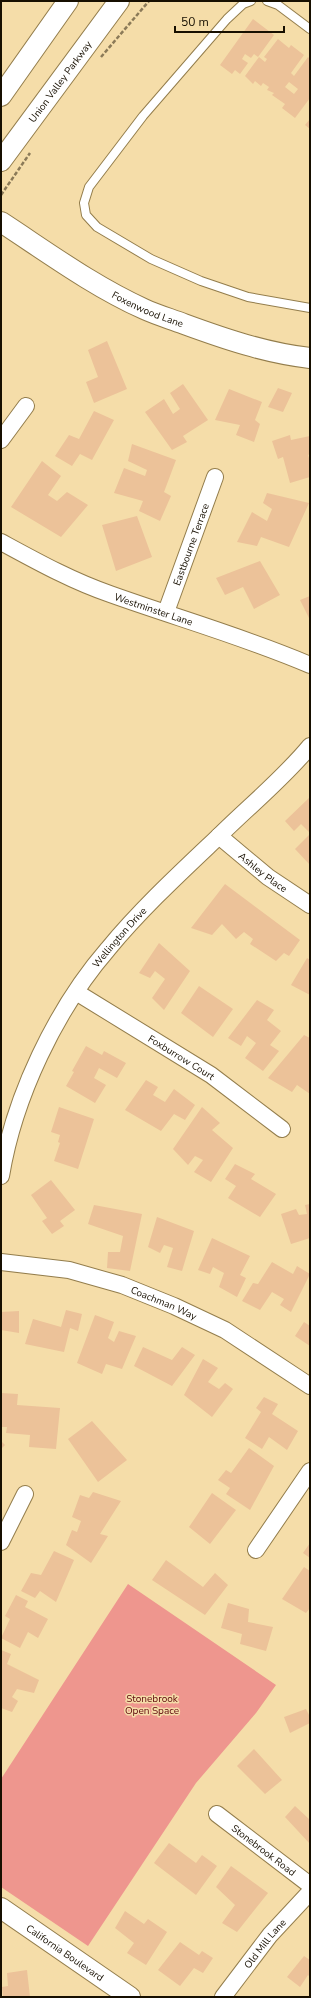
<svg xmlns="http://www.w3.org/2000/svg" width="311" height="1998" viewBox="0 0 311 1998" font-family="'Nunito Sans',sans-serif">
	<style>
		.green { fill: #ee968e }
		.building { fill: #ecc299; fill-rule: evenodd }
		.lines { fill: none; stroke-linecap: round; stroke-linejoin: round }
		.service-casing { stroke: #937d4c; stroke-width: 10 }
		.minor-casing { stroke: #937d4c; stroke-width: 18 }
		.tertiary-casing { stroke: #937d4c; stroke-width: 22 }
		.path { stroke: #8b7a58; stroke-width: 2.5; stroke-dasharray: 4 2; stroke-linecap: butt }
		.service { stroke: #fff; stroke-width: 8 }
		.minor { stroke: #fff; stroke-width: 16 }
		.tertiary { stroke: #fff; stroke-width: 20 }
		.labels { text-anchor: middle; stroke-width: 3; stroke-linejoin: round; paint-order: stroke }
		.street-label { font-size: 10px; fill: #170f00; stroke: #f5dda9 }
		.park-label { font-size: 10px; fill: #5f080c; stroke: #f5dda9 }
	</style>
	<rect width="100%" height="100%" fill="#f5dda9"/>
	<path class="green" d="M128 1584 276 1685 256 1713 196 1783 88 1946 1 1887V1779Z"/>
	<path class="building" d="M253 19 274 35 258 57 254 54 251 58 245 54 242 59 248 63 240 74 235 70 232 74 220 65Z
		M278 39 289 48 291 45 304 55 291 73 294 76 308 57 310 59V98L295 118 282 108 285 104 272 95 274 93 267 90 269 87 263 83 261 86 255 81 253 84 245 76 259 57 265 62 267 59 264 57ZM289 82 298 89 294 94 285 87Z
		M310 119V129L305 125Z
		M107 341 127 389 94 403 86 382 98 377 88 350Z
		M183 384 208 420 183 436 187 442 172 450 145 412 164 399 173 414 180 409 170 393Z
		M278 388 292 393 283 412 268 407Z
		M229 389 262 402 255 420 260 424 254 442 236 435 240 425 215 420Z
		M94 411 114 420 92 460 80 454 72 466 55 456 69 435 79 439Z
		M290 435 291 440 310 436V454L308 455 310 461V477L290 483 283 457 278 459 272 441Z
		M132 444 176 460 164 492 171 496 160 521 139 511 143 501 114 493 124 468 145 476 147 470 128 461Z
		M42 461 61 476 48 495 57 501 67 492 88 505 61 537 11 507Z
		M267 493 309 503 289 547 261 537 257 546 237 542 252 512 267 521 272 509 263 503Z
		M137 516 152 557 116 571 102 525Z
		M260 561 280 595 254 609 243 587 225 595 216 578Z
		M310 596V620L300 600Z
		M310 797V833L301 824 294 831 285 821Z
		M310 834V865L295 849Z
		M225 884 300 940 289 956 284 953 276 961 250 944 253 939 244 932 236 939 222 924 212 935 191 928Z
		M159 943 190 971 164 1010 152 998 165 979 155 971 150 978 139 973Z
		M307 958 310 960V995L291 985Z
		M199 986 233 1009 213 1037 181 1013Z
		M257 1000 274 1010 267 1020 281 1031 270 1045 279 1051 263 1071 245 1058 256 1043 247 1036 241 1046 228 1038Z
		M304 1035 310 1038V1094L297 1085 292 1092 268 1078Z
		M86 1046 102 1055 104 1051 126 1063 117 1078 99 1068 94 1078 106 1085 95 1103 66 1086 74 1072 72 1071Z
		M146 1080 158 1087 153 1095 165 1102 174 1089 195 1105 185 1120 174 1114 161 1131 125 1110Z
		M59 1107 94 1119 78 1169 54 1161 60 1143 58 1142 60 1135 51 1132Z
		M202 1107 220 1123 212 1130 233 1148 211 1182 194 1172 203 1160 195 1156 188 1165 173 1149Z
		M235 1164 255 1174 251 1179 276 1194 260 1217 228 1198 236 1186 225 1179Z
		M51 1180 75 1210 60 1221 64 1226 52 1234 42 1221 47 1218 31 1195Z
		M310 1204V1238L291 1244 281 1214 296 1209 299 1215 307 1214 305 1205Z
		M94 1205 142 1214 130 1271 107 1268 108 1252H120L123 1236 88 1224Z
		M157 1217 194 1231 182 1271 167 1267 173 1248 164 1245 160 1253 148 1247Z
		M212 1238 250 1256 240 1275 246 1278 237 1297 219 1287 224 1273 213 1267 210 1274 198 1270Z
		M272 1262 293 1274 297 1266 310 1274 291 1312 280 1305 284 1299 272 1292 260 1310 242 1301 253 1283 258 1284Z
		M66 1310 82 1314 78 1331 70 1328 64 1352 25 1344 33 1319 61 1327Z
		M19 1311V1333L1 1330V1312Z
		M95 1315 114 1322 108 1338 114 1342 119 1331 136 1336 122 1369 106 1364 102 1374 77 1363Z
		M304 1322 310 1326V1346L295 1336Z
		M143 1347 172 1360 182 1347 195 1355 172 1386 134 1366Z
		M203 1359 218 1368 208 1382 219 1389 225 1383 233 1389 212 1417 184 1395Z
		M1 1393 18 1394 17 1405 60 1408 56 1449 29 1447 30 1435 6 1433 7 1427H1Z
		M264 1397 278 1404 272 1414 298 1431 287 1450 269 1437 262 1449 245 1438 261 1412 256 1408Z
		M92 1421 127 1460 98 1482 68 1439Z
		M1 1441 5 1445 1 1449Z
		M249 1448 274 1466 250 1510 226 1494 230 1488 218 1480 226 1470 231 1473Z
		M93 1492 121 1501 100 1534 108 1536 91 1563 66 1545 72 1530 77 1532 81 1521 72 1517 80 1495 89 1498Z
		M212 1493 236 1510 210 1544 189 1527Z
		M310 1543V1558L303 1553Z
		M54 1551 74 1560 56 1602 40 1591 35 1598 21 1591 31 1573 41 1575Z
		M166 1560 203 1587 215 1573 228 1585 205 1615 152 1580Z
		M304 1567 310 1571V1608L306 1613 282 1599Z
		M16 1595 28 1601 25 1607 48 1619 38 1638 28 1632 20 1648 1 1638 10 1619 5 1616Z
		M228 1603 249 1609 248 1622 273 1627 266 1651 240 1644 242 1634 221 1628Z
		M1 1650 11 1654 7 1664 39 1680 34 1693 17 1689 12 1697 18 1701 12 1712 1 1708Z
		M306 1709 310 1717V1723L290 1733 284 1717Z
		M254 1749 282 1780 265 1794 237 1766Z
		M295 1806 309 1819 310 1818V1844L285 1817Z
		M169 1843 196 1863 202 1855 217 1866 196 1895 154 1863Z
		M231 1866 268 1893 237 1932 222 1923 235 1905 216 1887Z
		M125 1911 144 1924 148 1919 167 1932 146 1965 127 1953 134 1943 115 1928Z
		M180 1942 199 1955 202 1951 213 1958 203 1973 194 1968 180 1986 158 1970Z
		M304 1956 310 1960V1977L308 1975 300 1987 287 1977Z
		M27 1970 30 1997H3L2 1987 8 1986 7 1973Z"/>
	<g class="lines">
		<g class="service-casing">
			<path id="service" d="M251 1 243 4 227 19 143 116 89 187 84 203 86 215 97 227 151 259 201 281 248 297 310 308
				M267 1 278 5 310 29"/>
		</g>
		<g class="minor-casing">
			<g id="minor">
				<path d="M1 440 26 406"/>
				<path id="s1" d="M1 542C36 561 72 581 110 594 177 618 245 637 310 665"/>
				<path id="s2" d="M166 612 215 477"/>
				<path id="s3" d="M219 836 268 877 310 905"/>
				<path id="s4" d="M76 992 211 1075 282 1129"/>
				<path id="s5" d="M1 1176C14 1097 56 1009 108 949 141 909 180 873 218 837 248 807 283 779 310 746"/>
				<path id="s6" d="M1 1262 69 1270 122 1285 174 1306 225 1330 310 1386"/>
				<path d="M1 1542 25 1494"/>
				<path d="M256 1550 310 1471"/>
				<path id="s7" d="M217 1814 310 1885"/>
				<path id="s8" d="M223 1997 270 1935 310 1892"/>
			</g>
		</g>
		<g class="tertiary-casing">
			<g id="tertiary">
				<path d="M1 96 68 1"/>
				<path id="s9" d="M1 161 119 1"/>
				<path id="s10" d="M1 222C47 252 93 286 144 309 157 315 171 319 184 324 225 339 266 353 310 358"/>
				<path id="s11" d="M1 1908 130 1997"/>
			</g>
		</g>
		<path class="path" d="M101 57 149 1
			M1 195 30 153"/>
		<use href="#service" class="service"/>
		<use href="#minor" class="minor"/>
		<use href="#tertiary" class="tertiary"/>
	</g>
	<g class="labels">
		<g class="street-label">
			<text dy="4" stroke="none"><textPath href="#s9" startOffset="99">Union Valley Parkway</textPath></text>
			<text dy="4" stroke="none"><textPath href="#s10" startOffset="171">Foxenwood Lane</textPath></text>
			<text dy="4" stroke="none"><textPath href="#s2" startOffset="72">Eastbourne Terrace</textPath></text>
			<text dy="4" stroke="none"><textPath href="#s1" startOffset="167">Westminster Lane</textPath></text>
			<text dy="4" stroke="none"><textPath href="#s3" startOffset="57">Ashley Place</textPath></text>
			<text dy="4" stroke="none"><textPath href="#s5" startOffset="270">Wellington Drive</textPath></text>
			<text dy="4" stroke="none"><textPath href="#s4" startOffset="124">Foxburrow Court</textPath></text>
			<text dy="4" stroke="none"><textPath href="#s6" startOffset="169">Coachman Way</textPath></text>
			<text dy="4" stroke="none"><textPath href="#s7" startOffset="59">Stonebrook Road</textPath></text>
			<text dy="4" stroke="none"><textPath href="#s8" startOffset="68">Old Mill Lane</textPath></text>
			<text dy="4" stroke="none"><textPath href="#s11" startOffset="78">California Boulevard</textPath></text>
		</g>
		<g class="park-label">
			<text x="152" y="1702">Stonebrook<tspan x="152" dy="12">Open Space</tspan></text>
		</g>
	</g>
	<rect width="311" height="1998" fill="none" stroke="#170f00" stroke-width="4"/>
	<path d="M175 26v6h109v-6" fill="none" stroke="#170f00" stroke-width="2"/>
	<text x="181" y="26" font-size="12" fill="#170f00" stroke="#f5dda9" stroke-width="3" paint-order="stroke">50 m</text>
</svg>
